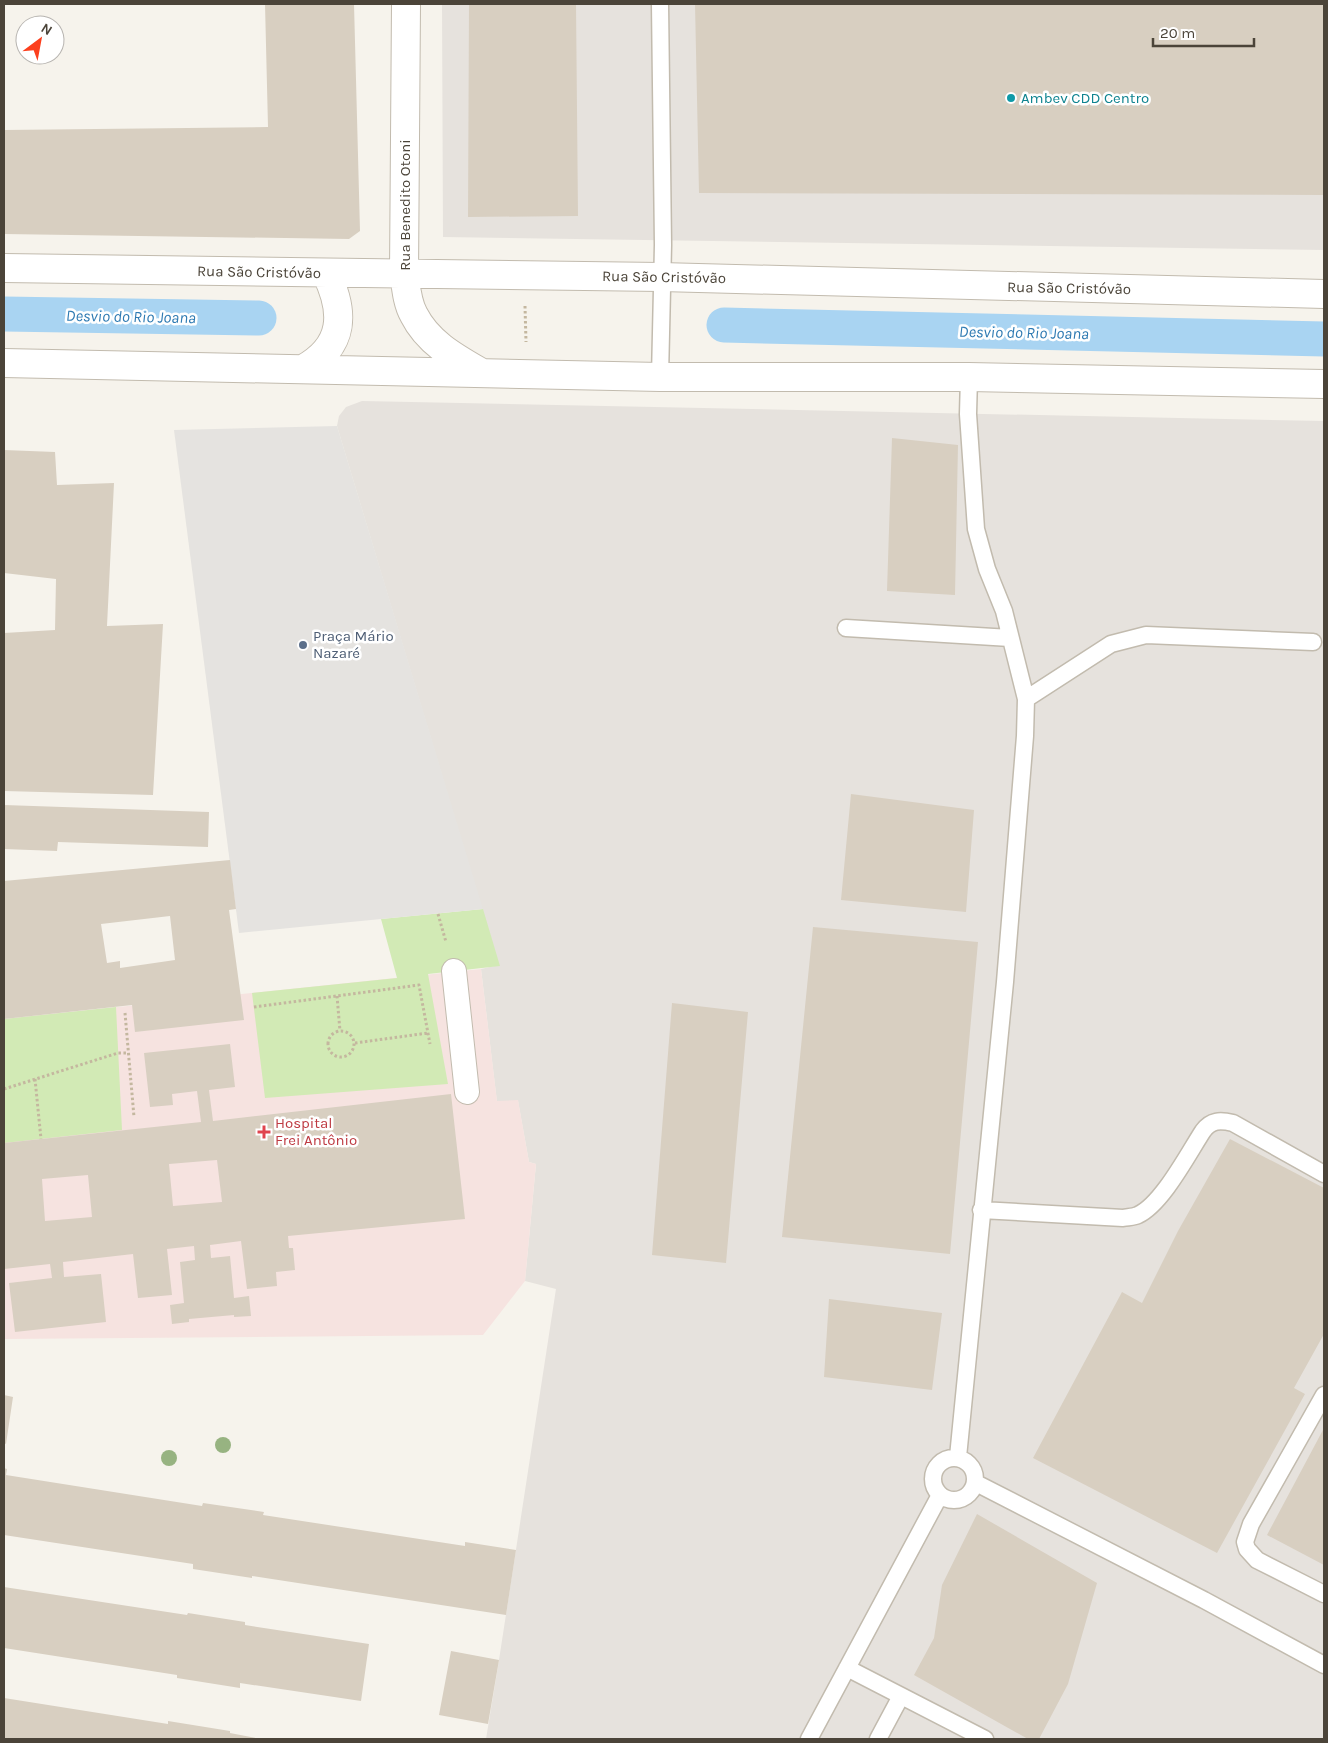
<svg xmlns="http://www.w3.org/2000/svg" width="1328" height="1743" viewBox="0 0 1328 1743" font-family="Karla,sans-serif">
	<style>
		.industrial { fill: #e6e2dd }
		.medical { fill: #f6e3e0 }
		.green { fill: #d2eab5 }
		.parking { fill: #e5e3e0 }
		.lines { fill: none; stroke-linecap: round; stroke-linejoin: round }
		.canal { stroke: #a9d4f2; stroke-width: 35 }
		.building { fill: #d8cfc1; fill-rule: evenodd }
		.service-casing { stroke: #c2bbae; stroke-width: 19 }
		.pedestrian-casing { stroke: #c2bbae; stroke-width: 26 }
		.tertiary-casing { stroke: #c2bbae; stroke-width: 30 }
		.path { stroke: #c4b79f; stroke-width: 3; stroke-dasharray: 2.5 2.5; stroke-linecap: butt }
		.service { stroke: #fff; stroke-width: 16 }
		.pedestrian { stroke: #fff; stroke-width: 24 }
		.tertiary { stroke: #fff; stroke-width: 28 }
		.tree { fill: #97b381 }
		.culture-dot { fill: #0f9aa8; stroke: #fff; stroke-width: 2 }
		.service-dot { fill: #5c6f8a; stroke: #fff; stroke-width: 2 }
		.health-dot { fill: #e0444e; stroke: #fff; stroke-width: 2 }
		.labels { text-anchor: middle; stroke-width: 5; stroke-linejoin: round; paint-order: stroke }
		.culture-label { font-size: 15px; fill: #0d838f; stroke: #fff; text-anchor: start }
		.street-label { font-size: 15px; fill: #4b4439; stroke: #fff }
		.service-label { font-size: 15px; fill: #4e5e75; stroke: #fff; text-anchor: start }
		.health-label { font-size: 15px; fill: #be3a42; stroke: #fff; text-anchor: start }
		.water-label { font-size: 16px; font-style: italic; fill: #2e7ab2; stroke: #fff }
	</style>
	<rect width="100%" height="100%" fill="#f6f3ec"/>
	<path class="industrial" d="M442 4H1324V250L443 237Z
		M362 401 1324 421V1739H486L499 1660 556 1289 525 1281 536 1164 529 1162 518 1101 497 1102 481 969 499 965 337 426 339 416 346 407Z"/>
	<path class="medical" d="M481 969 497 1101 518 1100 529 1162 536 1164 525 1281 483 1335 4 1339V1019Z"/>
	<path class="green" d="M483 909 500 966 428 974 448 1084 265 1098 252 993 397 978 381 919Z
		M116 1007 122 1130 4 1143V1019Z"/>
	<path class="parking" d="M337 426 483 909 239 933 174 430Z"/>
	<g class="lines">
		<path class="canal" d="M4 314 259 318
			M724 325 1324 339"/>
	</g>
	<path class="building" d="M265 4H354L360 231 349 239 4 234V130L268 127Z
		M469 4H576L578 216 468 217Z
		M695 4H1324V195L699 193Z
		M892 438 958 445 955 595 887 591Z
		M4 450 55 452 57 485 114 483 107 626 163 624 153 795 4 791V633L55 630 56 579 4 573Z
		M851 794 974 810 966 912 841 900Z
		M4 805 209 812 208 847 58 842 57 851 4 849Z
		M230 860 236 909 229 910 244 1020 135 1032 132 1005 4 1019V881ZM170 916 175 960 120 968V961L107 963 101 924Z
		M813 927 978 942 950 1254 782 1237Z
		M672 1003 748 1012 726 1263 652 1255Z
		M230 1044 235 1087 209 1090 213 1121 451 1094 465 1219 288 1236 289 1248H293L295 1270 276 1272 277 1286 247 1289 241 1241 210 1245 211 1258 230 1256 234 1298 249 1296 251 1316 234 1317V1315L189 1319V1322L172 1324 170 1305 184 1303 180 1262 195 1260 194 1246 167 1249 172 1295 138 1298 133 1254 63 1262 64 1277 101 1274 106 1322 15 1332 9 1283 52 1278 50 1264 4 1269V1143L201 1122 197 1091 172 1094 173 1105 150 1107 144 1053ZM217 1160 222 1202 173 1206 169 1164ZM88 1175 92 1217 45 1221 42 1179Z
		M1230 1139 1324 1188V1334L1294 1388 1305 1394 1217 1553 1033 1458 1122 1292 1142 1303 1178 1231Z
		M829 1299 942 1313 932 1390 824 1377Z
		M4 1395 13 1397 6 1444 4 1443Z
		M1324 1428V1565L1267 1535Z
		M4 1468 7 1469 6 1475 202 1506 203 1503 264 1512 263 1515 465 1546V1542L516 1550 506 1615 252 1576V1578L193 1569V1564L4 1535Z
		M977 1514 1097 1583 1068 1684 1039 1739H1028L914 1675 934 1638 942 1585Z
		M4 1587 187 1615 188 1613 245 1622V1625L369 1644 361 1701 240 1683V1688L177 1678V1675L4 1648Z
		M451 1651 499 1660 488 1724 439 1715Z
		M4 1698 168 1724V1721L230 1731V1733L261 1739H4Z"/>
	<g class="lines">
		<g class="service-casing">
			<path id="service" d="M660 377 663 245 660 4
				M846 628 1010 638
				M1026 699 1111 644 1146 635 1313 642
				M981 1210 1123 1218C1128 1217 1134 1217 1138 1215 1162 1204 1188 1154 1203 1131 1211 1120 1220 1120 1233 1123L1324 1174
				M1324 1395 1251 1524 1245 1542 1247 1549 1257 1560 1324 1594
				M958 1457 1005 982 1025 736 1026 699 1004 611 987 569 976 529 968 414 969 377
				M933 1479a21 21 0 1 1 42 0a21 21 0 1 1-42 0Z
				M976 1483 1204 1600 1324 1665
				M847 1668 985 1739
				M809 1739 940 1495
				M878 1739 901 1696"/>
		</g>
		<g class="pedestrian-casing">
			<path id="pedestrian" d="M454 971 467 1092"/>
		</g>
		<g class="tertiary-casing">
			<path id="tertiary" d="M406 4 404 273C406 287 407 303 414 315 428 343 456 358 482 373
				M4 268 661 277 1324 294
				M4 363 660 377H969L1324 384
				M303 369C345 346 345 312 326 273"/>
		</g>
		<path class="path" d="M525 306 526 342
			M438 914 446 942
			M337 996 340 1031
			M254 1007 419 985 430 1044
			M125 1013 134 1117
			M328 1044a13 13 0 1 1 26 0a13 13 0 1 1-26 0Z
			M355 1043 428 1033
			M35 1079 41 1139
			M4 1089 118 1053H128"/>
		<use href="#service" class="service"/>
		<use href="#pedestrian" class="pedestrian"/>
		<use href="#tertiary" class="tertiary"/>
	</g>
	<g class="tree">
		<circle cx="223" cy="1445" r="8"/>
		<circle cx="169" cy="1458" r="8"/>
	</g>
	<circle class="culture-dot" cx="1011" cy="98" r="5"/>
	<circle class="service-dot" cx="303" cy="645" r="5"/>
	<path class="health-dot" d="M261.5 1124.5h5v5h5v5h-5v5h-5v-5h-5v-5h5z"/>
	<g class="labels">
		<g class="culture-label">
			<text x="1021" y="103">Ambev CDD Centro</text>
		</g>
		<g class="street-label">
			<text transform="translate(405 205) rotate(-90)" y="5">Rua Benedito Otoni</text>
			<text transform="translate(259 272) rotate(1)" y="5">Rua São Cristóvão</text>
			<text transform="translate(664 277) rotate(1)" y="5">Rua São Cristóvão</text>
			<text transform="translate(1069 288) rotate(1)" y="5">Rua São Cristóvão</text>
		</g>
		<g class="service-label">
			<text x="313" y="641">Praça Mário<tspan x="313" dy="17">Nazaré</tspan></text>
		</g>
		<g class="health-label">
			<text x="275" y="1128">Hospital<tspan x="275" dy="17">Frei Antônio</tspan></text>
		</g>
		<g class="water-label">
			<text transform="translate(131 316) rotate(1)" y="6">Desvio do Rio Joana</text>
			<text transform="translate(1024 332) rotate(1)" y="6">Desvio do Rio Joana</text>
		</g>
	</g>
	<rect width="1328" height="1743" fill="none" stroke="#4b4439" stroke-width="10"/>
	<g transform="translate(40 40) rotate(32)"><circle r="24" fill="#ffffff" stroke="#b7b4b0"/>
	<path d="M0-4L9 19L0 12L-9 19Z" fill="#fc3f1d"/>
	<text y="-8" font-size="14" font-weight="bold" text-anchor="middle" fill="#4b4439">N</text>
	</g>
	<path d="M1153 38v8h101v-8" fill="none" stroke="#4b4439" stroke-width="2.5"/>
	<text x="1160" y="38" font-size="15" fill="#4b4439" stroke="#ffffff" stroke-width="4" paint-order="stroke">20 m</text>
</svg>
